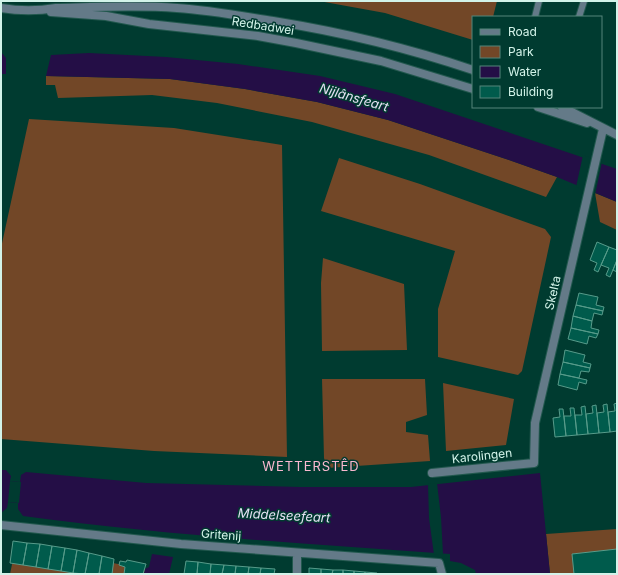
<svg xmlns="http://www.w3.org/2000/svg" width="618" height="575" viewBox="0 0 618 575" font-family="Inter,sans-serif">
	<style>
		.green { fill: #724727 }
		.water { fill: #240e46 }
		.pier { fill: #003b30 }
		.building { fill: #005b4c; stroke: #579b8a }
		.lines { fill: none; stroke-linecap: round; stroke-linejoin: round }
		.service-casing { stroke: #22584e; stroke-width: 8 }
		.minor-casing { stroke: #22584e; stroke-width: 10 }
		.tertiary-casing { stroke: #22584e; stroke-width: 10 }
		.service { stroke: #647a88; stroke-width: 6 }
		.minor { stroke: #647a88; stroke-width: 8 }
		.tertiary { stroke: #647a88; stroke-width: 8 }
		.labels { text-anchor: middle; stroke-width: 3; stroke-linejoin: round; paint-order: stroke }
		.street-label { font-size: 12px; fill: #d2f3e9; stroke: #003b30 }
		.water-label { font-size: 13px; font-style: italic; fill: #e5e1f4; stroke: #003b30 }
		.neighbourhood-label { font-size: 13px; letter-spacing: 1px; fill: #f9b9d0; stroke: #003b30 }
	</style>
	<rect width="100%" height="100%" fill="#003b30"/>
	<path class="green" d="M319 1H497L493 17H473V40L385 13Z
		M46 76 170 79 245 89 317 102 388 120 509 160 557 177 546 197 429 155 312 122 217 103 152 95 58 98 55 85H46Z
		M29 119 174 128 282 145 287 457 154 451 1 439V248Z
		M339 158 420 184 545 229 551 237 522 371 518 375 438 357V309L455 251 321 211Z
		M595 193 617 202V230L600 222Z
		M323 258 404 284 407 350 322 351 321 283Z
		M322 379H425L427 415 406 422V432L428 435 430 461 327 468 324 458Z
		M443 383 514 399 506 445 446 451Z
		M617 529V574H550L546 534Z
		M16 545 145 569 144 574H10Z"/>
	<path class="water" d="M1 52 6 58V74H1Z
		M89 53 166 57 238 64 320 76 395 94 617 169V202L557 177 509 160 388 120 317 102 245 89 170 79 46 76 51 55Z
		M1 470H6L11 476 10 481 20 482 21 475 26 472 146 483 300 487H411L540 473 550 574H476L475 570 461 563 450 561V554C307 544 164 535 23 516L18 509V503L8 502 7 508 1 513Z
		M152 554 173 557 169 574H144L145 569 149 567Z"/>
	<path class="pier" d="M583 155 602 162 595 195 576 187Z
		M10 481 21 482 19 503 8 502Z
		M437 483 441 517 443 554 434 555 429 518 428 484Z"/>
	<path class="building" d="M597 242 609 247 598 272 594 270 597 263 590 260Z
		M609 247 617 250V260L610 277 606 275 609 268 601 265Z
		M617 260V272L613 270Z
		M579 293 598 297 596 305 604 307 603 311 576 305Z
		M576 305 603 311 602 315 594 313 592 321 573 316Z
		M573 316 592 321 591 328 599 330 598 334 571 328Z
		M571 328 598 334 596 338 589 336 587 344 568 339Z
		M565 350 585 355 583 362 591 364 590 368 563 362Z
		M563 362 590 368 589 372 581 371 579 378 560 374Z
		M560 374 587 380 586 384 579 382 577 390 558 385Z
		M617 403V431L610 432 608 412 615 411 614 404Z
		M607 404 610 432 599 433 597 413 604 412 603 405Z
		M596 405 599 433 588 434 586 414 593 413 592 406Z
		M585 406 588 434 577 435 575 415H582L581 407Z
		M570 408H574L577 435 566 436 564 416H571Z
		M559 409H563L566 436 555 437 553 418 560 417Z
		M13 541 27 543 23 565 10 563Z
		M27 543 40 544 36 567 23 565Z
		M40 544 52 546 48 569 36 567Z
		M52 546 65 548 61 571 48 569Z
		M65 548 77 550 73 573 61 571Z
		M617 549V574H574L572 554Z
		M77 550 89 553 85 574 73 573Z
		M89 553 102 556 99 574H85Z
		M102 556 114 559 112 574H99Z
		M127 560 146 564 143 574H124L125 567 119 565 120 561 126 562Z
		M186 561 198 562 197 574H184Z
		M198 562 211 564 210 574H197Z
		M211 564 224 565 222 574H210Z
		M224 565 236 566 235 574H222Z
		M236 566 249 567 248 574H235Z
		M249 567 261 568 260 574H248Z
		M261 568 275 569 274 574H260Z
		M309 568 321 569V574H309Z
		M321 569 333 570 332 574H321Z
		M333 570H343V574H332Z
		M343 570 354 571V574H343Z
		M354 571 365 572V574H354Z
		M365 572 377 573V574H365Z"/>
	<g class="lines">
		<g class="service-casing">
			<path id="service" d="M535 17 539 1
				M579 17 584 1"/>
		</g>
		<g class="minor-casing">
			<path id="minor" d="M432 473 534 463 535 423 603 129
				M1 525 181 544 439 563 442 574
				M297 553V574"/>
		</g>
		<g class="tertiary-casing">
			<path id="tertiary" d="M1 8C19 11 38 11 56 8 96 7 137 5 177 8 209 10 241 16 273 21 341 32 408 48 473 70
				M51 12 106 16 149 24 258 36 296 43 381 61 473 89
				M538 107 587 123
				M562 107 617 135"/>
		</g>
		<use href="#service" class="service"/>
		<use href="#minor" class="minor"/>
		<use href="#tertiary" class="tertiary"/>
	</g>
	<g class="labels">
		<g class="street-label">
			<text transform="translate(263 26) rotate(9)" y="4">Redbadwei</text>
			<text transform="translate(553 293) rotate(-77)" y="4">Skelta</text>
			<text transform="translate(482 456) rotate(-6)" y="4">Karolingen</text>
			<text transform="translate(221 535) rotate(4)" y="4">Gritenij</text>
		</g>
		<g class="water-label">
			<text transform="translate(354 97) rotate(16)" y="5">Nijlânsfeart</text>
			<text transform="translate(284 515) rotate(3)" y="5">Middelseefeart</text>
		</g>
		<g class="neighbourhood-label">
			<text x="311" y="471">WETTERSTÊD</text>
		</g>
	</g>
	<rect width="618" height="575" fill="none" stroke="#d2f3e9" stroke-width="4"/>
	<rect x="472" y="16" width="130" height="92" fill="#003b30" stroke="#54857a"/>
	<rect x="480" y="29" width="20" height="6" fill="#647a88" stroke="#54857a"/>
	<text x="508" y="36" font-size="12" fill="#d2f3e9">Road</text>
	<rect x="480" y="46" width="20" height="12" fill="#724727" stroke="#54857a"/>
	<text x="508" y="56" font-size="12" fill="#d2f3e9">Park</text>
	<rect x="480" y="66" width="20" height="12" fill="#240e46" stroke="#54857a"/>
	<text x="508" y="76" font-size="12" fill="#d2f3e9">Water</text>
	<rect x="480" y="86" width="20" height="12" fill="#005b4c" stroke="#54857a"/>
	<text x="508" y="96" font-size="12" fill="#d2f3e9">Building</text>
</svg>
